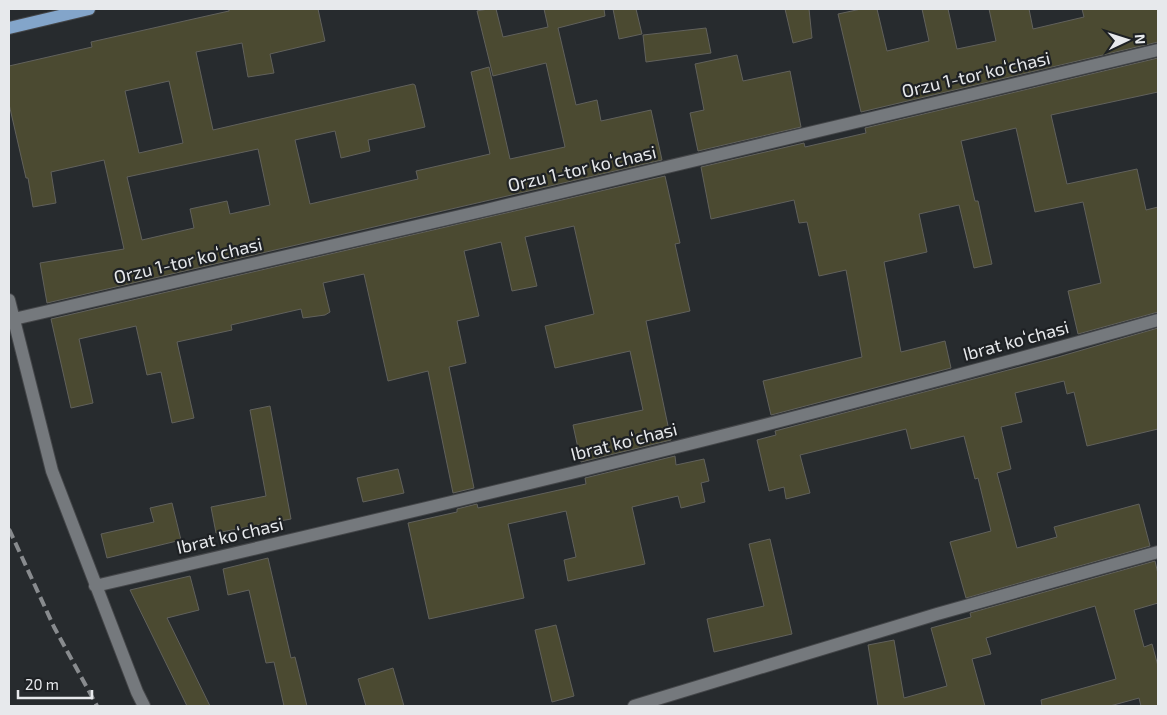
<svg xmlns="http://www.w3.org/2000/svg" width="1167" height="715" viewBox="0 0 1167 715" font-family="'Exo 2',sans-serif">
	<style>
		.building { fill: #4b4a31; stroke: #61615c; fill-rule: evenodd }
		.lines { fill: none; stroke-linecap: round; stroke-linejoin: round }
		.minor-casing { stroke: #444649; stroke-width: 14 }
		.major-casing { stroke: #444649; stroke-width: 14 }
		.minor { stroke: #75797d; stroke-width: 12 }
		.major { stroke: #83a5ca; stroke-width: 12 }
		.rail { stroke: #888b8e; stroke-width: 4; stroke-dasharray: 10 5; stroke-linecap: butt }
		.labels { text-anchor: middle; stroke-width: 4.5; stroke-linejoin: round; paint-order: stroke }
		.street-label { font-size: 18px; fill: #e7e9ec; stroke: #1e2124 }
	</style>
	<rect width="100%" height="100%" fill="#272b2e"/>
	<path class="building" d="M229 9H318L325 41 270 54 274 73 248 77 242 43 196 52 213 130 413 84 415 85 425 127 368 140 370 151 341 158 335 131 295 140 310 204 418 179 416 171 490 154 471 72 489 67 510 159 565 147 546 63 493 76 477 11 488 9H496L503 37 548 27 544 9H604L605 16 558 28 576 105 597 100 601 121 651 110 662 160 47 303 40 263 124 249 104 160 51 172 56 203 33 207 28 178H26L9 104V66L92 47 91 42 229 11ZM169 81 183 143 139 153 125 91ZM258 149 270 205 230 214 227 201 190 209 194 228 142 240 127 177Z
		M613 9H636L642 34 619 39Z
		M785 9H809L812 38 793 43Z
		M861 9H877L887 51 929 41 922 9H948L957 49 996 41 989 9H1029L1033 29 1084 17 1082 9H1158V42L861 112 838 14Z
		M706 28 711 53 646 62 643 35Z
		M737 55 743 81 790 71 801 127 698 151 690 113 704 110 695 64Z
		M1158 58V92L1051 115 1067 184 1137 169 1146 210 1158 207V312L1078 334 1068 291 1101 283 1083 202 1035 212 1016 128 961 141 975 201H978L992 264 974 268 959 205 919 214 927 252 884 262 901 352 945 341 951 368 771 415 763 381 862 357 846 270 819 276 807 222 799 223 794 200 711 219 701 167 804 143 805 147 866 133 865 128Z
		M665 176 680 243 675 244 690 311 646 321 671 440 581 462 573 425 643 410 630 351 555 368 545 326 594 314 574 226 525 237 537 286 512 291 501 242 464 251 479 316 457 321 466 363 449 367 474 488 453 493 428 371 388 381 364 274 323 283 330 312 325 315 303 318 301 309 231 325 232 330 177 342 194 418 172 423 161 372 147 375 136 326 79 339 93 403 71 408 51 319Z
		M1158 328V429L1087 446 1074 392 1067 394 1064 381 1015 393 1022 422 1001 427 1011 469 997 473 1017 548 1057 537 1054 527 1139 504 1150 546 966 598 950 542 991 531 978 478 975 479 964 436 911 449 906 429 800 455 810 493 786 499 784 487 769 491 757 440 776 435 775 431 1058 357Z
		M270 406 291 519 216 533 211 507 266 496 250 410Z
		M675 456 676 465 704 459 709 481 701 483 705 502 681 508 678 496 632 507 645 564 568 581 564 560 576 557 566 511 508 524 524 598 429 619 408 523 457 512V509L477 504 478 508 586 484 585 478Z
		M398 469 404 493 363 502 357 478Z
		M172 503 181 540 107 558 101 534 154 522 150 508Z
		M770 539 792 634 714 652 707 619 764 606 749 544Z
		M268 558 291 658 295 657 307 706H284L274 662 266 663 249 590 228 595 223 569Z
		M1155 561 1158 574V603L1134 610 1144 647 1152 644 1158 666V706H1141L1139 698 1110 706H1042L1041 700 1116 679 1095 606 986 638 991 654 972 659 985 706H878L868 645 894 640 904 698 947 686 931 628 971 617 970 613Z
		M190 576 199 610 167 618 210 706H187L130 590Z
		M556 625 574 696 552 702 535 630Z
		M393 668 404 706H366L358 679Z"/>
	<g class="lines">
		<g class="minor-casing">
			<path id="minor" d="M9 300 52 471 137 692 144 706
				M14 319 486 210 1158 50
				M95 586C451 503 807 419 1158 320
				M634 706 937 614 1158 552"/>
		</g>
		<g class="major-casing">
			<path id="major" d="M9 28 89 9"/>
		</g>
		<use href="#minor" class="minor"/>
		<use href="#major" class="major"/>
		<path class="rail" d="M9 529 54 627 97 706"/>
	</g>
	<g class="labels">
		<g class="street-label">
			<text transform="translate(976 75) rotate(-13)" y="6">Orzu 1-tor koʻchasi</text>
			<text transform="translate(582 169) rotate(-13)" y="6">Orzu 1-tor koʻchasi</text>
			<text transform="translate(188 261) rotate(-13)" y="6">Orzu 1-tor koʻchasi</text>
			<text transform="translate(1016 341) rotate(-15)" y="6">Ibrat koʻchasi</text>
			<text transform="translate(624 442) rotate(-14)" y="6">Ibrat koʻchasi</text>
			<text transform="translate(230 536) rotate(-13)" y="6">Ibrat koʻchasi</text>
		</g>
	</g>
	<rect width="1167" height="715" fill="none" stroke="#e7e9ec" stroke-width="20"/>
	<g transform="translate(1127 40) rotate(86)" stroke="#1e2124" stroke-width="4" paint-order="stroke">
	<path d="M0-4L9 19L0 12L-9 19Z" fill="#e7e9ec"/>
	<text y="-8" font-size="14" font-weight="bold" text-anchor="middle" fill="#e7e9ec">N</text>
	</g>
	<path d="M18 690v8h74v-8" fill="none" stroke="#e7e9ec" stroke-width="2.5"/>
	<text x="25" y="690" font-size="15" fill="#e7e9ec" stroke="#1e2124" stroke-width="4" paint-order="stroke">20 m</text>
</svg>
